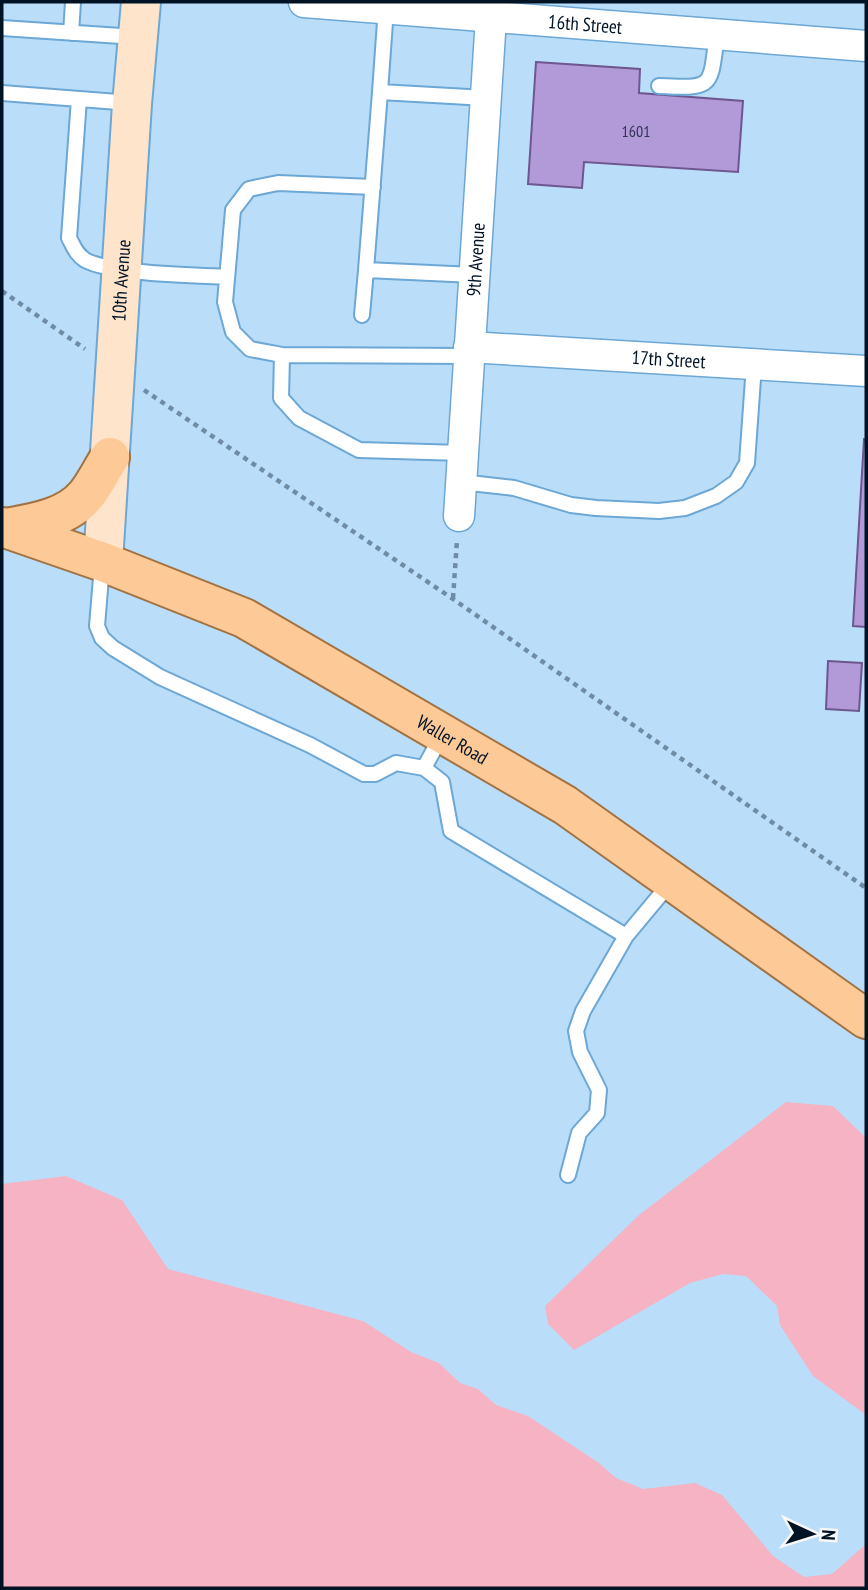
<svg xmlns="http://www.w3.org/2000/svg" width="868" height="1590" viewBox="0 0 868 1590" font-family="'PT Sans Narrow',sans-serif">
	<style>
		.green { fill: #f5b3c4 }
		.building { fill: #b299d7; stroke: #6e568f; stroke-width: 2 }
		.lines { fill: none; stroke-linecap: round; stroke-linejoin: round }
		.lane-casing { stroke: #6ca7d5; stroke-width: 18 }
		.street-casing { stroke: #6ca7d5; stroke-width: 33 }
		.secondary-casing { stroke: #6ca7d5; stroke-width: 42 }
		.primary-casing { stroke: #a27242; stroke-width: 42 }
		.path { stroke: #6f8ca4; stroke-width: 4.5; stroke-dasharray: 5 5; stroke-linecap: butt }
		.lane { stroke: #fff; stroke-width: 14 }
		.street { stroke: #fff; stroke-width: 30 }
		.secondary { stroke: #fee4cb; stroke-width: 38 }
		.primary { stroke: #fcc997; stroke-width: 38 }
		.labels { text-anchor: middle; stroke-width: 5; stroke-linejoin: round; paint-order: stroke }
		.number-label { font-size: 16px; fill: #2c3451 }
		.street-label { font-size: 19px; fill: #001324; stroke: #f9f9f9 }
	</style>
	<rect width="100%" height="100%" fill="#badefa"/>
	<path class="green" d="M786 1102 833 1106 866 1138V1415L813 1376 780 1325 777 1306 746 1276 723 1274 690 1283 574 1350 548 1324 545 1306 639 1215Z
		M66 1176 122 1200 168 1269 363 1321 411 1352 439 1363 460 1383 478 1389 496 1405 528 1416 599 1463 616 1478 643 1489 695 1483 722 1495 773 1556 804 1577 832 1574 866 1544V1588H2V1184Z"/>
	<path class="building" d="M536 62 640 69 639 93 743 101 738 172 584 162 582 188 528 184Z
		M864 439H866V627L853 626Z
		M828 661 862 663 859 711 826 709Z"/>
	<g class="lines">
		<g class="lane-casing">
			<path id="lane" d="M2 28 136 37
				M71 33 73 2
				M659 86C715 89 710 87 717 34
				M380 92 386 8
				M2 93 131 103
				M79 99 69 238C74 247 76 254 85 260 110 274 194 275 227 277
				M373 187 278 183 249 189 233 210 225 302 233 332 250 349 282 355 469 356
				M474 275 366 270 380 92 486 98
				M362 315 366 270
				M282 355 281 398 299 418 359 450 463 453
				M461 482 514 488 571 505 596 508 659 511 685 508 716 496 736 482 747 463 754 365
				M102 565 97 626 102 638 113 648 160 677 310 745 364 774H375L396 763 424 768 442 782 451 831 626 936
				M424 768 442 735
				M568 1175 579 1133 597 1113 599 1090 580 1052 576 1031 583 1011 626 936 671 882"/>
		</g>
		<g class="street-casing">
			<g id="street">
				<path id="s1" d="M304 2 866 46"/>
				<path id="s2" d="M469 347 866 371"/>
				<path id="s3" d="M459 516 492 2"/>
			</g>
		</g>
		<g class="secondary-casing">
			<g id="secondary">
				<path id="s4" d="M103 562 132 104 141 2"/>
			</g>
		</g>
		<g class="primary-casing">
			<g id="primary">
				<path id="s5" d="M2 527 103 562 244 618 565 805 866 1019"/>
				<path d="M6 528C34 523 67 518 86 495 95 484 102 469 110 457"/>
			</g>
		</g>
		<path class="path" d="M2 291 85 349
			M144 390 453 599 866 888
			M453 598 457 540"/>
		<use href="#lane" class="lane"/>
		<use href="#street" class="street"/>
		<use href="#secondary" class="secondary"/>
		<use href="#primary" class="primary"/>
	</g>
	<g class="labels">
		<g class="number-label">
			<text x="636" y="137">1601</text>
		</g>
		<g class="street-label">
			<text dy="7" stroke="none"><textPath href="#s1" startOffset="282">16th Street</textPath></text>
			<text dy="7" stroke="none"><textPath href="#s3" startOffset="257">9th Avenue</textPath></text>
			<text dy="7" stroke="none"><textPath href="#s4" startOffset="282">10th Avenue</textPath></text>
			<text dy="7" stroke="none"><textPath href="#s2" startOffset="200">17th Street</textPath></text>
			<text dy="7" stroke="none"><textPath href="#s5" startOffset="500">Waller Road</textPath></text>
		</g>
	</g>
	<rect width="868" height="1590" fill="none" stroke="#001324" stroke-width="7"/>
	<g transform="translate(812 1534) rotate(94)" stroke="#f9f9f9" stroke-width="5" paint-order="stroke">
	<path d="M0-5L12 26L0 18L-12 26Z" fill="#001324"/>
	<text y="-10" font-size="19" font-weight="bold" text-anchor="middle" fill="#001324">N</text>
	</g>
</svg>
